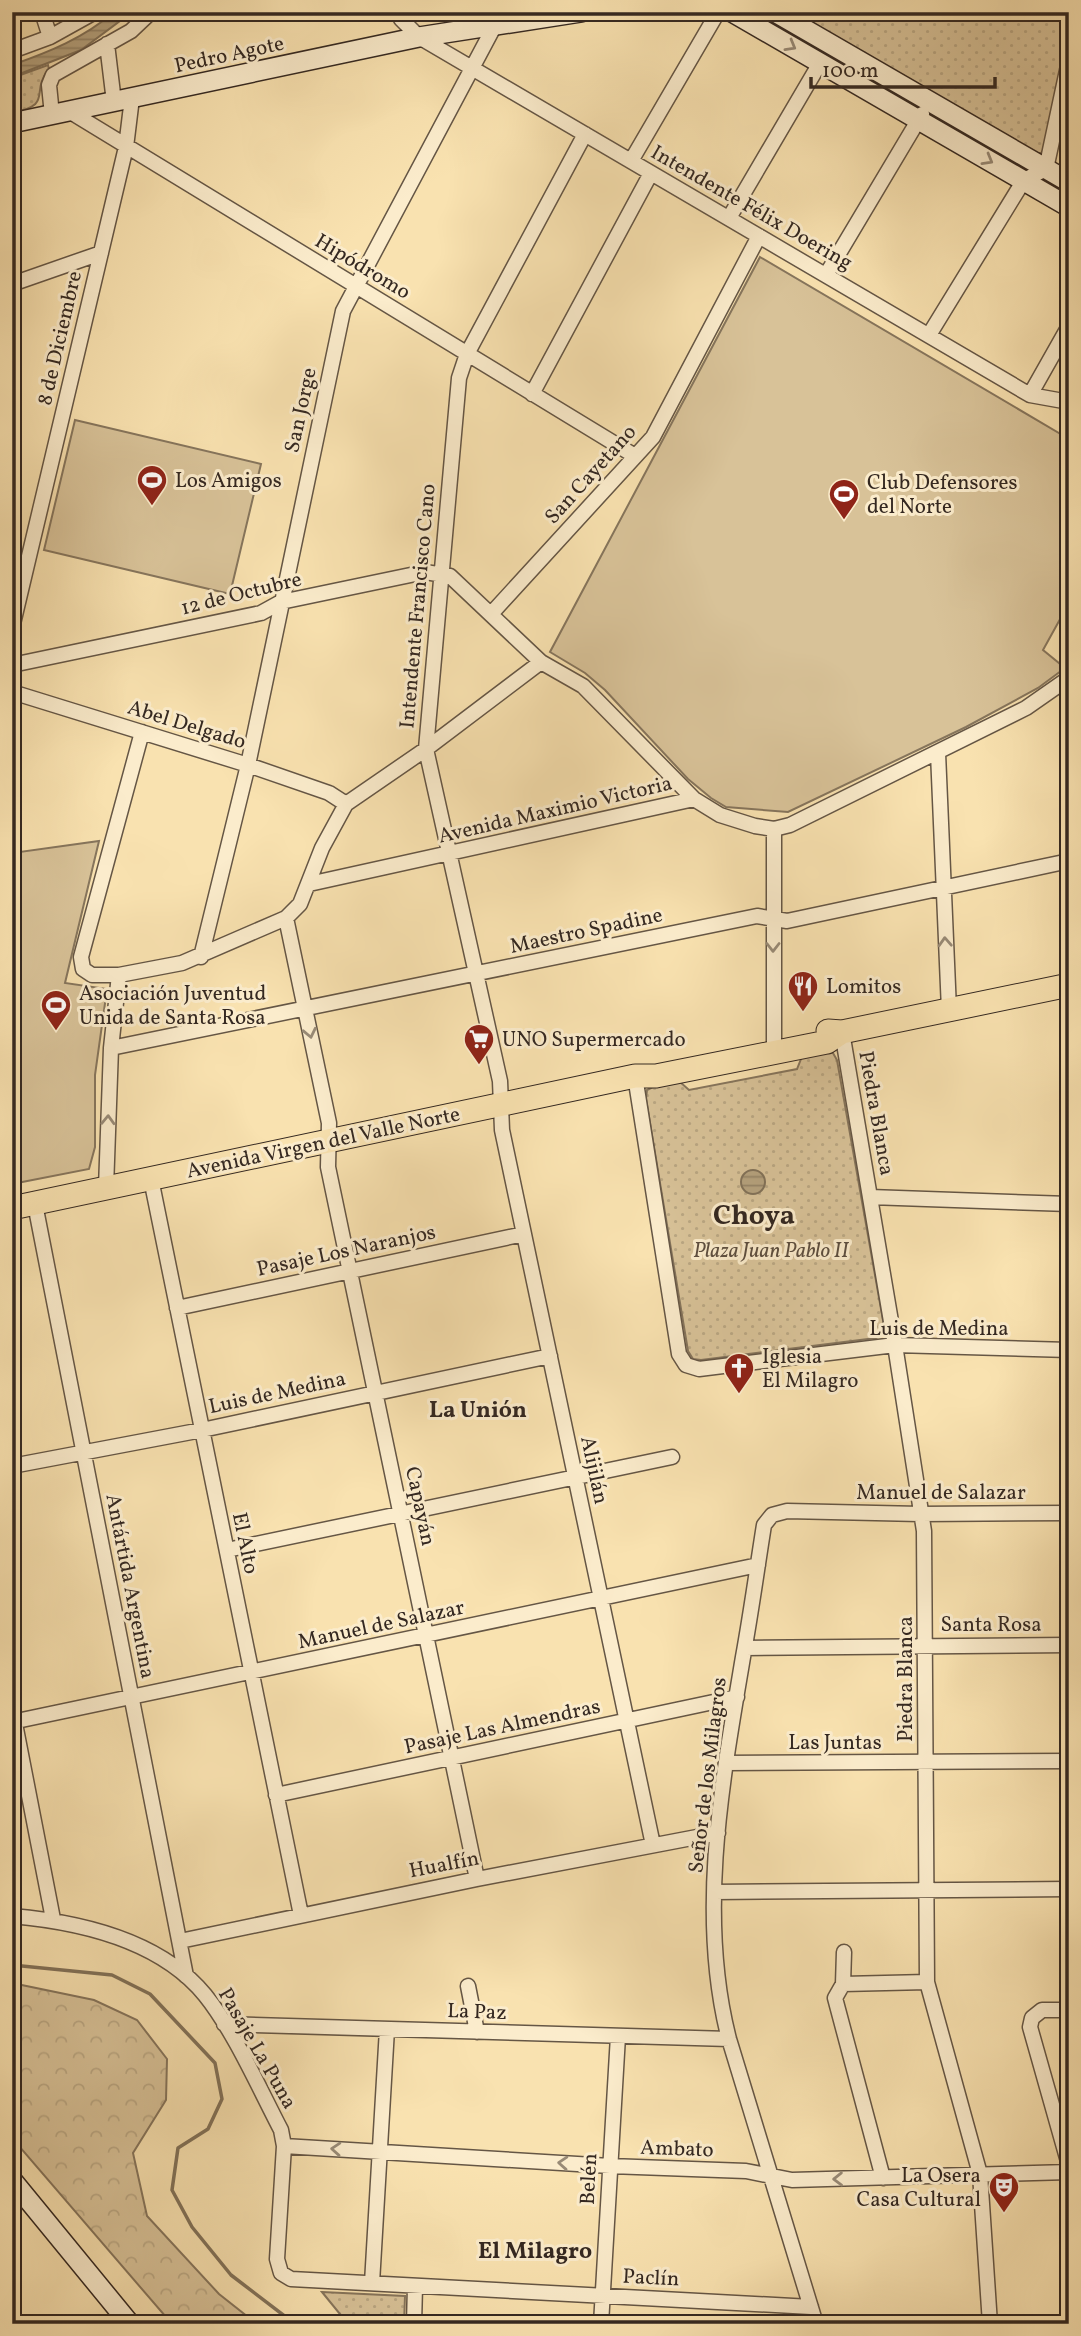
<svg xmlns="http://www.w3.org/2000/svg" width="1081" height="2336" viewBox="0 0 1081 2336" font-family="Vollkorn,serif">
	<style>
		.grass { fill: url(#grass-dots); stroke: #86755c; stroke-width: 2 }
		.forest { fill: url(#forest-crowns); stroke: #86755c; stroke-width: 2 }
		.pitch { fill: #d8c298; stroke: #86755c; stroke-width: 2 }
		.water { fill: url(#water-rules); stroke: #827259; stroke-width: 2 }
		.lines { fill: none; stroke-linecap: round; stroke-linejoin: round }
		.stream { stroke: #827259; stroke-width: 3.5 }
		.street-casing { stroke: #655645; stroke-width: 17 }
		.secondary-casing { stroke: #342821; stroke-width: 22 }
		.primary-casing { stroke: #342821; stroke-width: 25 }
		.street { stroke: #fbeccc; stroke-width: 14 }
		.secondary { stroke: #fbeccc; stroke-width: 19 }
		.primary { stroke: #f9e2b0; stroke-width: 23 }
		.oneway { stroke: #988a76 }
		.labels { text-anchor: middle; stroke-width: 6; stroke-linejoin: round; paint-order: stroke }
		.street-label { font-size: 21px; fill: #342821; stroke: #fbeccc }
		.poi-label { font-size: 21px; fill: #342821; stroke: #fbeccc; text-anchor: start }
		.park-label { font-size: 21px; font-style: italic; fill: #5d4e3f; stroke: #fbeccc }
		.neighbourhood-label { font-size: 23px; font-weight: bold; fill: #342821; stroke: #fbeccc }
		.district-label { font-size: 28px; font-weight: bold; fill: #342821; stroke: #fbeccc }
	</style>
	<defs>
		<pattern id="grass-dots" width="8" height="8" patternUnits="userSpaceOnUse" patternTransform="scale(1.75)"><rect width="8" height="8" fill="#d8c298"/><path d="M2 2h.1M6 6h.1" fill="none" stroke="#baa783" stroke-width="1.8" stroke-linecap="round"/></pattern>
		<pattern id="forest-crowns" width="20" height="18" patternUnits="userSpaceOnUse" patternTransform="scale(1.75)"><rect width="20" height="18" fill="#d8c298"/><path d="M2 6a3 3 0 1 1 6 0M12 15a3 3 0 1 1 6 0" fill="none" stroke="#baa783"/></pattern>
		<pattern id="water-rules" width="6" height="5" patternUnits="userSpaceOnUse" patternTransform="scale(1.75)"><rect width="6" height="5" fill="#b6a37f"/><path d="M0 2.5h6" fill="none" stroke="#958568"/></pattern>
	</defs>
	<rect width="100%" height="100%" fill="#f9e2b0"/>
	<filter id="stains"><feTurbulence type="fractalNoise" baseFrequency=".00286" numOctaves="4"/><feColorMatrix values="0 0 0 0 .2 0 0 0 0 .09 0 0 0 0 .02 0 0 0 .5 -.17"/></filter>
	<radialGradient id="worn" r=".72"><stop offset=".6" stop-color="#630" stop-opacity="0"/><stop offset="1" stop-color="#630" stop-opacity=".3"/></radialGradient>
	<path class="grass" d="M790 12H1069V34L1045 148 1041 153H1033Z
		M48 65 49 69C29 93 55 104 12 113V78Z
		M823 1050 833 1053 837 1060 884 1326 882 1335 876 1338 701 1360 693 1359 688 1351 646 1099 647 1090 655 1086 679 1081 689 1090 797 1069 803 1054Z
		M322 2292 405 2296 404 2324H348Z"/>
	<path class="forest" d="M12 1983 94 2000 137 2020 167 2059 166 2100 133 2153 147 2216 219 2294 257 2324H172L12 2138Z"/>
	<path class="pitch" d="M760 257 1069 439V603L1043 650 1065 668 1038 688 966 727 788 812 726 807 711 798 688 779 605 690 585 673 550 652Z
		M75 420 261 464 230 594 44 550Z
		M99 841 65 983 107 989 95 1075V1147L89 1169 12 1184V853Z"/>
	<path class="water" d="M114 12H132L81 50 12 77V65C49 52 84 38 114 12Z
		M741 1182a12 12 0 1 1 24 0a12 12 0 1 1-24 0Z"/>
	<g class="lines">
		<path class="stream" d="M12 1965 112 1975 150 1994 215 2063 222 2099 208 2129 178 2148 172 2190 192 2227 231 2275 295 2324"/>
		<g class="street-casing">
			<path id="street" d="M42 12 50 37
				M400 12 401 19 419 37 1030 395 1069 402
				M107 44 114 102
				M12 51 50 37 95 12
				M69 111 635 456
				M52 115 49 85 53 75 131 31 151 12
				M585 134 467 354 459 378 426 749 500 1081 502 1130 653 1845
				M631 161 718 12
				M729 218 820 63
				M826 275 922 114
				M12 284 101 253
				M929 335 1024 180 1046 169 1069 61
				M532 394 651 173
				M1030 395 1069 326
				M491 614 653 437 759 236
				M12 628 126 147 132 98
				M12 665 261 613 281 602 425 572 450 576 541 662 583 686 694 799 720 815 755 826 774 829 790 825 1026 708 1069 678
				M12 692 248 765 329 793 346 804
				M142 732 81 957 83 969 92 975H119L182 963 286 918 300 904 322 848 346 804 426 749 541 662
				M938 753 949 1010
				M309 884 694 799
				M286 918 329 1123 328 1167 477 1879
				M201 957 248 765 343 311 495 25
				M842 1032 895 1345 924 1531 927 1982 980 2174 990 2324
				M111 1048 757 916 787 921 1069 861
				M774 1052V829
				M635 1076 679 1354 686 1365 699 1369 895 1345 1069 1350
				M151 1179 301 1915
				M106 1188 111 1048 119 975
				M870 1197 1069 1204
				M35 1204 186 1976
				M177 1308 524 1234
				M12 1466 202 1430 550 1356
				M227 1550 672 1457
				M745 1648 1069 1645
				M12 1708 53 1919
				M12 1722 758 1565
				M726 1763 1069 1761
				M276 1795 737 1697
				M714 1892 1069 1889
				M12 1916C80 1922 160 1940 205 1995 234 2031 259 2088 281 2130L284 2146 277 2259 281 2273 291 2279 811 2307
				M180 1941 477 1879 718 1833
				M844 1952 843 1984 835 1998 883 2178
				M843 1984 927 1982
				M468 1986 477 2032
				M1069 2010H1042L1032 2018 1030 2027 1069 2165
				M224 2024 729 2039
				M284 2146 610 2166 746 2171 792 2180 1069 2172
				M372 2283 387 2029
				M414 2324 415 2286
				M601 2324 618 2036
				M816 2324 729 2039C697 1915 722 1782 743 1657 751 1613 757 1569 764 1525L772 1515 787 1511 920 1514 1069 1513"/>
		</g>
		<g class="secondary-casing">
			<path id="secondary" d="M732 12 1069 207
				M775 12 1069 182
				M12 123 419 37 581 12
				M12 2180 130 2324"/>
		</g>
		<g class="primary-casing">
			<path id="primary" d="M828 1031 842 1032 1069 985
				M12 1208 635 1076H656L827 1042 842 1032"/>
		</g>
		<use href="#street" class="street"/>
		<use href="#secondary" class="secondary"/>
		<use href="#primary" class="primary"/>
	</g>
	<defs><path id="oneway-chevron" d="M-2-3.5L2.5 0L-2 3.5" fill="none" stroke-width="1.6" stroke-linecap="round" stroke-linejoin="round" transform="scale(1.75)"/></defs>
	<g class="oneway">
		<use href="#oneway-chevron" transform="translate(791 46) rotate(30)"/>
		<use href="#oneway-chevron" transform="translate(988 160) rotate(30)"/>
		<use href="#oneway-chevron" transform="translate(945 942) rotate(-93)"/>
		<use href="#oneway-chevron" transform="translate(773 947) rotate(90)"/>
		<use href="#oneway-chevron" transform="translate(310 1033) rotate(78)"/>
		<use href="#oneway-chevron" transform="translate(108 1120) rotate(-88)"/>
		<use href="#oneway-chevron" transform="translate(336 2149) rotate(-176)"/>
		<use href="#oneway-chevron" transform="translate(563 2163) rotate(-176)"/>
		<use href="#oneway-chevron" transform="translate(838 2179) rotate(179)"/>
	</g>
	<defs>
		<g id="stadium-pin" transform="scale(1.575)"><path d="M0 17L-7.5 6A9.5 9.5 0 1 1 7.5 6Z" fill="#8f2418" stroke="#fbeccc"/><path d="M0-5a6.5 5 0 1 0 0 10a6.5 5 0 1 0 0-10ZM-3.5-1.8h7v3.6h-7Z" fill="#fff"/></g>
		<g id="restaurant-pin" transform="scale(1.575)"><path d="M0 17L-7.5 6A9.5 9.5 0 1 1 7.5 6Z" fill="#8f2418" stroke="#fbeccc"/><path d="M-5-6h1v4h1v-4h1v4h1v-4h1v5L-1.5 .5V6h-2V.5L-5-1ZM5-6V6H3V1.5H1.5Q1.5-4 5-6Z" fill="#fff"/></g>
		<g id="supermarket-pin" transform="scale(1.575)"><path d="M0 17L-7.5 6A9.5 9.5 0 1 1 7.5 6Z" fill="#8f2418" stroke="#fbeccc"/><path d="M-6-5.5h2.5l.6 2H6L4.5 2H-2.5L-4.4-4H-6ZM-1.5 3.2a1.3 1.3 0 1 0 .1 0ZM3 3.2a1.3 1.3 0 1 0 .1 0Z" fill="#fff"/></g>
		<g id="church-pin" transform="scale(1.575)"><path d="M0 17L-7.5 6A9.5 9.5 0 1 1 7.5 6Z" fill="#8f2418" stroke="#fbeccc"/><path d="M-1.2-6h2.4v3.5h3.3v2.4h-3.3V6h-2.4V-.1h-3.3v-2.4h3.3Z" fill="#fff"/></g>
		<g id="theatre-pin" transform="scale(1.575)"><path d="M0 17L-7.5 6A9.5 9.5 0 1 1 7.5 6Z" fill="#8f2418" stroke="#fbeccc"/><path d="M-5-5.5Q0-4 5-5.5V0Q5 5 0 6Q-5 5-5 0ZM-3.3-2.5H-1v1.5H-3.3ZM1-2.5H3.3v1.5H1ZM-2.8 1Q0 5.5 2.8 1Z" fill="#fff"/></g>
	</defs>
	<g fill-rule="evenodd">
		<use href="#stadium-pin" x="152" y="480"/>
		<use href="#stadium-pin" x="844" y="494"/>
		<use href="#restaurant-pin" x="803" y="986"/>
		<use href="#stadium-pin" x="56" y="1005"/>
		<use href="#supermarket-pin" x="479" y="1039"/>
		<use href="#church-pin" x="739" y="1368"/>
		<use href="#theatre-pin" x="1004" y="2187"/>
	</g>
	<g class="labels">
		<g class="street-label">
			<text transform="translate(229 54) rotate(-12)" y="7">Pedro Agote</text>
			<text transform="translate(752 207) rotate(30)" y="7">Intendente Félix Doering</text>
			<text transform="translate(363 266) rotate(31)" y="7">Hipódromo</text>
			<text transform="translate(59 338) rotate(-77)" y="7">8 de Diciembre</text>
			<text transform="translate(300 410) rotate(-78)" y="7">San Jorge</text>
			<text transform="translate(590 474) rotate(-48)" y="7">San Cayetano</text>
			<text transform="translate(241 593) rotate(-14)" y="7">12 de Octubre</text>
			<text transform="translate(417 606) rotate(-85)" y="7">Intendente Francisco Cano</text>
			<text transform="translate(187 724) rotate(17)" y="7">Abel Delgado</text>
			<text transform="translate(555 809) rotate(-13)" y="7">Avenida Maximio Victoria</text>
			<text transform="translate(586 930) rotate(-12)" y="7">Maestro Spadine</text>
			<text transform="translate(877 1113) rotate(80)" y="7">Piedra Blanca</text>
			<text transform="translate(323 1142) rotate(-12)" y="7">Avenida Virgen del Valle Norte</text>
			<text transform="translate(346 1250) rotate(-12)" y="7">Pasaje Los Naranjos</text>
			<text x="939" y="1335">Luis de Medina</text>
			<text transform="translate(277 1392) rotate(-12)" y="7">Luis de Medina</text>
			<text transform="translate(595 1470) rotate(78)" y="7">Alijilán</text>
			<text x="941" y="1499">Manuel de Salazar</text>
			<text transform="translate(421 1506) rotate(78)" y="7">Capayán</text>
			<text transform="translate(246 1543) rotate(78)" y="7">El Alto</text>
			<text transform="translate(131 1586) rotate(79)" y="7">Antártida Argentina</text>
			<text transform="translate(381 1624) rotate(-12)" y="7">Manuel de Salazar</text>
			<text x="991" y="1631">Santa Rosa</text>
			<text transform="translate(905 1679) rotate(-90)" y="7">Piedra Blanca</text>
			<text transform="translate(502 1726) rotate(-12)" y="7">Pasaje Las Almendras</text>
			<text x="835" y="1749">Las Juntas</text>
			<text transform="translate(707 1775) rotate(-83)" y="7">Señor de los Milagros</text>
			<text transform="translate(444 1864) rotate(-11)" y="7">Hualfín</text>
			<text transform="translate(477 2011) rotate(2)" y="7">La Paz</text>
			<text transform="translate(258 2048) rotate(60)" y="7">Pasaje La Puna</text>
			<text transform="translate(677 2148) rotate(2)" y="7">Ambato</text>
			<text transform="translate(588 2179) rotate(-87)" y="7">Belén</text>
			<text transform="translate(651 2277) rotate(3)" y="7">Paclín</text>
		</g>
		<g class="poi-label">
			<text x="175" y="487">Los Amigos</text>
			<text x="867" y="489">Club Defensores<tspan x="867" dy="24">del Norte</tspan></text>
			<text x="826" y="993">Lomitos</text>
			<text x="79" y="1000">Asociación Juventud<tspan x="79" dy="24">Unida de Santa Rosa</tspan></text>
			<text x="502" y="1046">UNO Supermercado</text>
			<text x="762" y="1363">Iglesia<tspan x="762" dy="24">El Milagro</tspan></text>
			<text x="981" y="2182" text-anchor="end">La Osera<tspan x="981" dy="24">Casa Cultural</tspan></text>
		</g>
		<g class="park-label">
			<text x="771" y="1257">Plaza Juan Pablo II</text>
		</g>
		<g class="neighbourhood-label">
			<text x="478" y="1417">La Unión</text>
			<text x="535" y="2258">El Milagro</text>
		</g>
		<g class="district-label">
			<text x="754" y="1224">Choya</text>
		</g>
	</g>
	<rect width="1081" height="2336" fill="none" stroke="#f9e2b0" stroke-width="42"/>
	<rect x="14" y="14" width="1053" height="2308" fill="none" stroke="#342821" stroke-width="3.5"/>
	<rect x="21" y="21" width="1039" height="2294" fill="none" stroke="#342821" stroke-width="2"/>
	<path d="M811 77v10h184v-10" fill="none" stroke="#342821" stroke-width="3.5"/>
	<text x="822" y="77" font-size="21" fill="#342821" stroke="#fbeccc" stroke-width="5" paint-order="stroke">100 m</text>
	<rect width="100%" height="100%" filter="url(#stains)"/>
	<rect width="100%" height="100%" fill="url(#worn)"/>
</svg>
